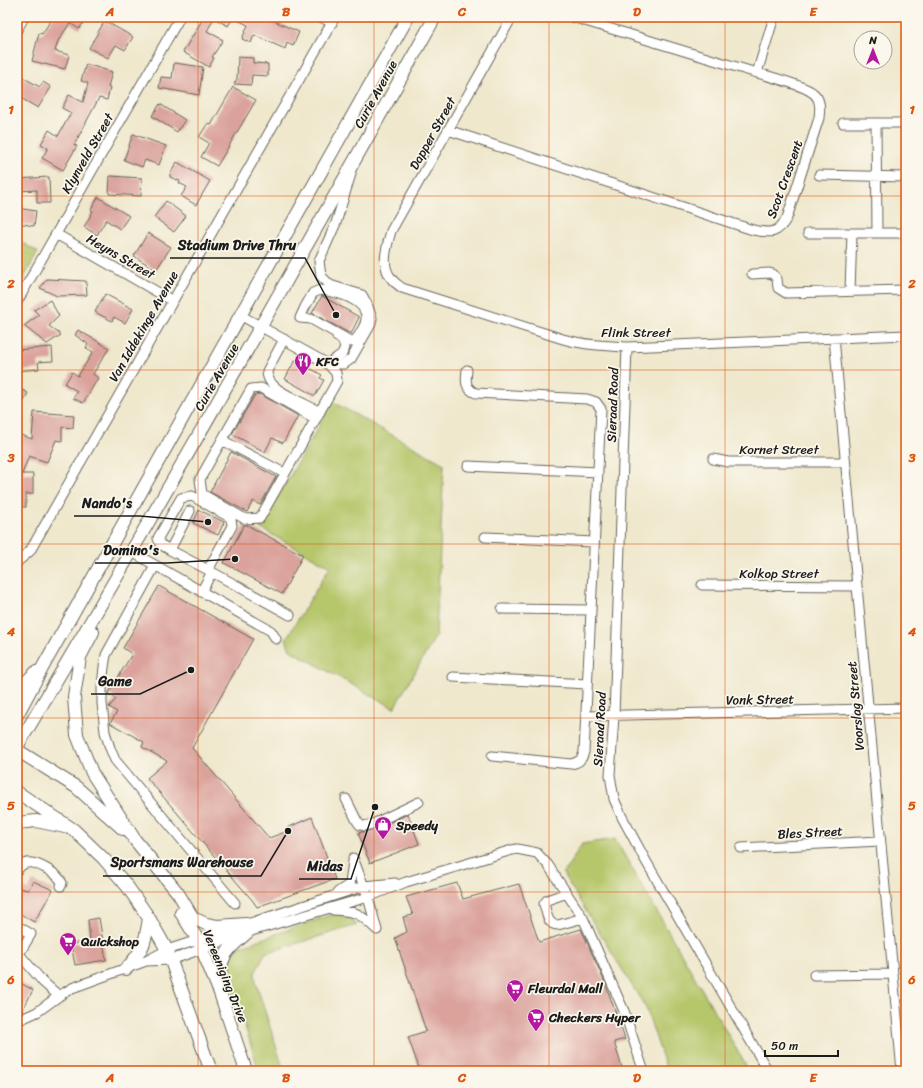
<svg xmlns="http://www.w3.org/2000/svg" width="923" height="1088" viewBox="0 0 923 1088" font-family="Sriracha,sans-serif">
	<style>
		.green { fill: #b6c66a; stroke: #697143 }
		.building { fill: #daa29b }
		.lines { fill: none; stroke-linecap: round; stroke-linejoin: round }
		.minor-casing { stroke: #66635a; stroke-width: 11 }
		.major-casing { stroke: #66635a; stroke-width: 14 }
		.minor { stroke: #fff; stroke-width: 9 }
		.major { stroke: #fff; stroke-width: 12 }
		.grid { fill: none; stroke: #de560d; stroke-width: 1; stroke-opacity: 0.55 }
		.labels { text-anchor: middle; stroke-width: 3.5; stroke-linejoin: round; paint-order: stroke }
		.street-label { font-size: 13px; fill: #1c1c1c; stroke: #fbf7ec }
		.poi-label { font-size: 13px; font-weight: bold; fill: #1c1c1c; stroke: #fbf7ec; text-anchor: start }
		.leader { fill: none; stroke: #1c1c1c; stroke-width: 1.5 }
		.callout-dot { fill: #1c1c1c; stroke: #fbf7ec; stroke-width: 1.5 }
		.callout-label { font-size: 14px; text-anchor: middle; font-weight: bold; fill: #1c1c1c; stroke: #fbf7ec; stroke-width: 3.5; stroke-linejoin: round; paint-order: stroke }
		.neatline { fill: none; stroke: #de560d; stroke-width: 1.5 }
		.grid-label { font-size: 13px; text-anchor: middle; font-weight: bold; fill: #de560d }
	</style>
	<rect width="100%" height="100%" fill="#fbf7ec"/>
	<filter id="ink" filterUnits="userSpaceOnUse"><feTurbulence type="fractalNoise" baseFrequency=".025" numOctaves="2"/><feDisplacementMap in="SourceGraphic" scale="8" xChannelSelector="R" yChannelSelector="G"/><feConvolveMatrix kernelMatrix="1 2 1 2 8 2 1 2 1" color-interpolation-filters="sRGB"/></filter>
	<filter id="wash" filterUnits="userSpaceOnUse"><feTurbulence type="fractalNoise" baseFrequency=".012" numOctaves="4" result="noise"/><feDisplacementMap in="SourceGraphic" scale="16" xChannelSelector="R" yChannelSelector="G"/><feGaussianBlur stdDeviation="0.9" result="paint"/><feColorMatrix in="noise" values="0 0 0 0 0 0 0 0 0 0 0 0 0 0 0 0 0 1.4 0 .05"/><feComposite in="paint" operator="in"/></filter>
	<g filter="url(#wash)">
		<rect width="100%" height="100%" fill="#efe8cd"/>
		<path class="green" d="M17 240 38 252 17 290Z
			M333 402 444 464 436 636 394 708 290 650 286 639 330 567 260 528Z
			M615 839 749 1071H667L646 1008 563 874 582 844Z
			M333 914C344 914 349 917 357 925L265 953 255 973 256 983 284 1071H259L237 1001 225 972 231 955 239 947Z"/>
		<g id="blocks">
			<path class="building" d="M53 17H87L79 29 70 23 58 41 55 51 69 55 65 69 32 61 39 33 42 34Z
				M204 17H265L299 32 293 46 287 43 285 49 254 35 251 43 242 39 248 25 233 18 228 26 214 18 207 31 223 40 212 57 214 58 209 67 183 52Z
				M104 22H107L133 37 125 50 116 45 108 58 89 48Z
				M238 57 253 58V63L268 64V76L252 75 251 85 234 84 237 79Z
				M174 63 203 67 199 95 159 88 161 77 172 78Z
				M86 64 112 72 108 87 110 88 107 100 99 98 74 145 77 146 63 170 42 158 48 148 41 144 49 130 58 136 71 113 62 108 69 95 83 102 88 83 81 81Z
				M17 74 40 87 43 82 51 87 38 108 17 96Z
				M233 87 256 100 217 166 201 157 209 143 199 137 208 123 211 125Z
				M160 104 185 120 177 132 152 116Z
				M133 134 166 146 159 165 145 160 142 167 124 160Z
				M177 162 210 181 196 205 181 196 187 187 179 183 180 181 170 177V174Z
				M110 176 142 178 141 196 109 194Z
				M49 177 50 203H37V190L17 191V179Z
				M98 197 129 216 120 229 106 220 97 235 84 227 93 211 91 210Z
				M166 201 186 216 174 232 154 217Z
				M17 208 36 211 34 226 17 223Z
				M148 233 171 247 156 270 134 256Z
				M47 279 86 281 87 295 57 296 40 288Z
				M105 294 133 309 125 323 114 317 112 321 95 312Z
				M322 296 359 317 351 334 312 313Z
				M50 300 59 316 49 326 61 335 47 344 24 326 39 315 34 310Z
				M78 330 109 348 93 374 98 378 83 403 73 398 77 391 65 384 72 372 78 376 93 352 86 348 88 344 75 335Z
				M52 347 53 361 38 362 39 369 18 371 17 350Z
				M295 360 322 375 320 378 324 380 315 396 285 379Z
				M17 387 28 393 17 414Z
				M260 394 298 416 283 443 272 438 265 452 232 434 255 395Z
				M34 412 74 415 73 428 62 427V441L56 440 47 462 29 456 22 474H33V494H26V507H17V444L21 435 32 439Z
				M231 452 276 477 260 505 253 501 247 512 210 492Z
				M199 510 224 522 218 535 193 523Z
				M244 525H247L303 555 282 594 224 563Z
				M159 586 253 639 192 748 269 838 288 831 287 828 312 817 335 879 257 907 253 901 147 778 167 761 142 747 144 742 110 723 117 712 109 707 116 699 108 694 132 654 123 648Z
				M408 814 419 844 370 863 358 833 375 829Z
				M33 881 53 890 34 922 17 912V892L20 888 28 890Z
				M457 883 463 899 519 884 539 942 581 929 605 983 625 1039 614 1042 623 1071H420L408 1037 426 1031 395 938 407 932 403 917 413 915 406 897Z
				M99 918 106 960 75 965 71 944 90 941 88 920Z
				M17 981 33 990 21 1013 17 1014Z"/>
		</g>
	</g>
	<g filter="url(#ink)">
		<use href="#blocks" fill-opacity="0" stroke="#66635a" stroke-width="1"/>
		<g class="lines">
			<g class="minor-casing">
				<path id="minor" d="M321 17 332 23
					M512 17 391 231C387 246 380 266 392 279 394 283 399 285 402 288L563 339C584 345 606 346 627 347L906 335
					M17 30 24 17
					M757 73 774 17
					M843 123H906
					M876 123 877 233
					M448 130 753 230C770 233 777 235 787 218L819 118C820 109 821 99 813 93 804 85 764 75 750 71 691 53 631 35 572 17
					M819 175 906 177
					M808 233H906
					M56 234 173 301
					M752 274 769 273 773 274 777 279 778 288 786 293 906 290
					M320 290C338 292 378 302 363 328 360 333 358 339 352 342L311 319 300 318 305 307 313 293Z
					M850 291 852 233
					M17 302 180 17
					M240 315 328 364 336 373 337 381 260 518 245 519 202 494 200 479 222 440 284 473
					M834 338 902 1071
					M284 339 267 371C267 376 269 381 273 385 281 394 308 405 320 412
					M627 347 614 716 610 775 614 799 622 817 647 863 768 1071
					M328 364H344L351 359 371 324 372 318 367 304 362 295 330 285 321 276 319 261 336 223 351 174
					M328 364 342 354 345 347 342 339 337 337
					M467 370C466 380 464 388 476 393L587 399 596 402 601 409 584 752C582 760 579 762 571 764L492 756
					M222 440 251 389 261 388 316 419
					M713 459 728 462H845
					M468 466 598 472
					M190 511 170 550 212 572 201 592
					M485 537 594 542
					M170 550 160 544 158 538 181 498 192 496 231 518 232 526 208 570
					M132 552 271 631 276 639
					M17 562 30 551 335 17
					M155 566 106 655 104 667 102 686V703L105 732 110 748 115 760 235 903
					M212 572 290 615
					M702 585 857 586
					M502 609 591 610
					M453 677 587 684
					M586 716 906 708
					M346 799 357 821 360 825 364 826 373 824 419 802
					M741 848 880 841
					M353 858 368 897 377 930
					M17 870C20 867 23 863 27 863 36 861 59 874 62 883L61 886
					M338 892 350 884 353 861
					M567 893 547 900 544 904C547 913 547 925 558 925L583 918
					M333 910C357 911 359 913 376 929
					M17 926 31 934 19 954 17 952
					M19 954 43 982 59 996
					M146 961 171 960 248 932 368 897 406 882 512 850 517 849 537 853 548 865 583 918 624 1011 643 1069
					M814 975 893 974
					M17 1021 37 1012 59 996 72 988 146 961 167 950 364 886 395 883"/>
			</g>
			<g class="major-casing">
				<path id="major" d="M93 632 80 657 74 697 77 735 92 773 135 840 178 893 193 918 206 924 217 926 246 924
					M17 691 36 672
					M17 715 45 663 408 17
					M17 747C160 506 298 262 435 17
					M17 750 76 787 123 829
					M17 792 74 830 104 859 127 886 149 918 167 950 211 1071
					M17 823 36 821 65 827
					M181 913 198 940 220 993 246 1071
					M126 969C144 949 145 944 149 918
					M220 986C219 956 226 951 248 932"/>
			</g>
			<use href="#minor" class="minor"/>
			<use href="#major" class="major"/>
		</g>
	</g>
	<path class="grid" d="M198 17V1071M374 17V1071M549 17V1071M725 17V1071M17 196H906M17 370H906M17 544H906M17 718H906M17 892H906"/>
	<defs>
		<g id="restaurant-pin" transform="scale(0.9)"><path d="M0 17L-7.5 6A9.5 9.5 0 1 1 7.5 6Z" fill="#b5179e" stroke="#fbf7ec"/><path d="M-5-6h1v4h1v-4h1v4h1v-4h1v5L-1.5 .5V6h-2V.5L-5-1ZM5-6V6H3V1.5H1.5Q1.5-4 5-6Z" fill="#fff"/></g>
		<g id="shop-pin" transform="scale(0.9)"><path d="M0 17L-7.5 6A9.5 9.5 0 1 1 7.5 6Z" fill="#b5179e" stroke="#fbf7ec"/><path d="M-5-2.5h2.3a2.7 3.5 0 0 1 5.4 0H5L5.5 6h-11ZM-1.5-2.5h3a1.5 2.3 0 0 0-3 0Z" fill="#fff"/></g>
		<g id="supermarket-pin" transform="scale(0.9)"><path d="M0 17L-7.5 6A9.5 9.5 0 1 1 7.5 6Z" fill="#b5179e" stroke="#fbf7ec"/><path d="M-6-5.5h2.5l.6 2H6L4.5 2H-2.5L-4.4-4H-6ZM-1.5 3.2a1.3 1.3 0 1 0 .1 0ZM3 3.2a1.3 1.3 0 1 0 .1 0Z" fill="#fff"/></g>
	</defs>
	<g fill-rule="evenodd">
		<use href="#restaurant-pin" x="303" y="361"/>
		<use href="#shop-pin" x="383" y="825"/>
		<use href="#supermarket-pin" x="68" y="941"/>
		<use href="#supermarket-pin" x="515" y="988"/>
		<use href="#supermarket-pin" x="536" y="1017"/>
	</g>
	<g class="labels">
		<g class="street-label">
			<text transform="translate(375 94) rotate(-61)" y="5">Curie Avenue</text>
			<text transform="translate(432 133) rotate(-61)" y="5">Dapper Street</text>
			<text transform="translate(87 153) rotate(-60)" y="5">Klynveld Street</text>
			<text transform="translate(784 179) rotate(-70)" y="5">Scot Crescent</text>
			<text transform="translate(121 256) rotate(30)" y="5">Heyns Street</text>
			<text transform="translate(143 326) rotate(-60)" y="5">Van Iddekinge Avenue</text>
			<text x="636" y="337">Flink Street</text>
			<text transform="translate(216 377) rotate(-60)" y="5">Curie Avenue</text>
			<text transform="translate(612 405) rotate(-88)" y="5">Sieraad Road</text>
			<text x="779" y="454">Kornet Street</text>
			<text x="779" y="578">Kolkop Street</text>
			<text transform="translate(760 699) rotate(-1)" y="5">Vonk Street</text>
			<text transform="translate(855 706) rotate(-95)" y="5">Voorslag Street</text>
			<text transform="translate(599 729) rotate(-87)" y="5">Sieraad Road</text>
			<text transform="translate(810 832) rotate(-3)" y="5">Bles Street</text>
			<text transform="translate(226 976) rotate(68)" y="5">Vereeniging Drive</text>
		</g>
		<g class="poi-label">
			<text x="316" y="366">KFC</text>
			<text x="396" y="830">Speedy</text>
			<text x="81" y="946">Quickshop</text>
			<text x="528" y="993">Fleurdal Mall</text>
			<text x="549" y="1022">Checkers Hyper</text>
		</g>
	</g>
	<path class="leader" d="M336 315L305 258H170M208 522L140 516H74M235 559L167 563H95M191 670L140 694H91M288 831L261 876H103M375 807L351 879H299"/>
	<g class="callout-dot">
		<circle cx="336" cy="315" r="4"/>
		<circle cx="208" cy="522" r="4"/>
		<circle cx="235" cy="559" r="4"/>
		<circle cx="191" cy="670" r="4"/>
		<circle cx="288" cy="831" r="4"/>
		<circle cx="375" cy="807" r="4"/>
	</g>
	<g class="callout-label">
		<text x="237" y="250">Stadium Drive Thru</text>
		<text x="107" y="508">Nando's</text>
		<text x="131" y="555">Domino's</text>
		<text x="115" y="686">Game</text>
		<text x="182" y="867">Sportsmans Warehouse</text>
		<text x="325" y="871">Midas</text>
	</g>
	<rect width="923" height="1088" fill="none" stroke="#fbf7ec" stroke-width="44"/>
	<g transform="translate(873 50)"><circle r="19" fill="#fbf7ec" stroke="#a29f99"/>
	<path d="M0-3L7 15L0 10L-7 15Z" fill="#b5179e"/>
	<text y="-6" font-size="11" font-weight="bold" text-anchor="middle" fill="#1c1c1c">N</text>
	</g>
	<path d="M765 1050v6h73v-6" fill="none" stroke="#1c1c1c" stroke-width="2"/>
	<text x="771" y="1050" font-size="12" fill="#1c1c1c" stroke="#fbf7ec" stroke-width="3" paint-order="stroke">50 m</text>
	<rect x="22" y="22" width="879" height="1044" class="neatline"/>
	<g class="grid-label">
		<text x="110" y="16">A</text>
		<text x="286" y="16">B</text>
		<text x="462" y="16">C</text>
		<text x="637" y="16">D</text>
		<text x="813" y="16">E</text>
		<text x="11" y="114">1</text>
		<text x="912" y="114">1</text>
		<text x="11" y="288">2</text>
		<text x="912" y="288">2</text>
		<text x="11" y="462">3</text>
		<text x="912" y="462">3</text>
		<text x="11" y="636">4</text>
		<text x="912" y="636">4</text>
		<text x="11" y="810">5</text>
		<text x="912" y="810">5</text>
		<text x="11" y="984">6</text>
		<text x="912" y="984">6</text>
		<text x="110" y="1082">A</text>
		<text x="286" y="1082">B</text>
		<text x="462" y="1082">C</text>
		<text x="637" y="1082">D</text>
		<text x="813" y="1082">E</text>
	</g>
</svg>
